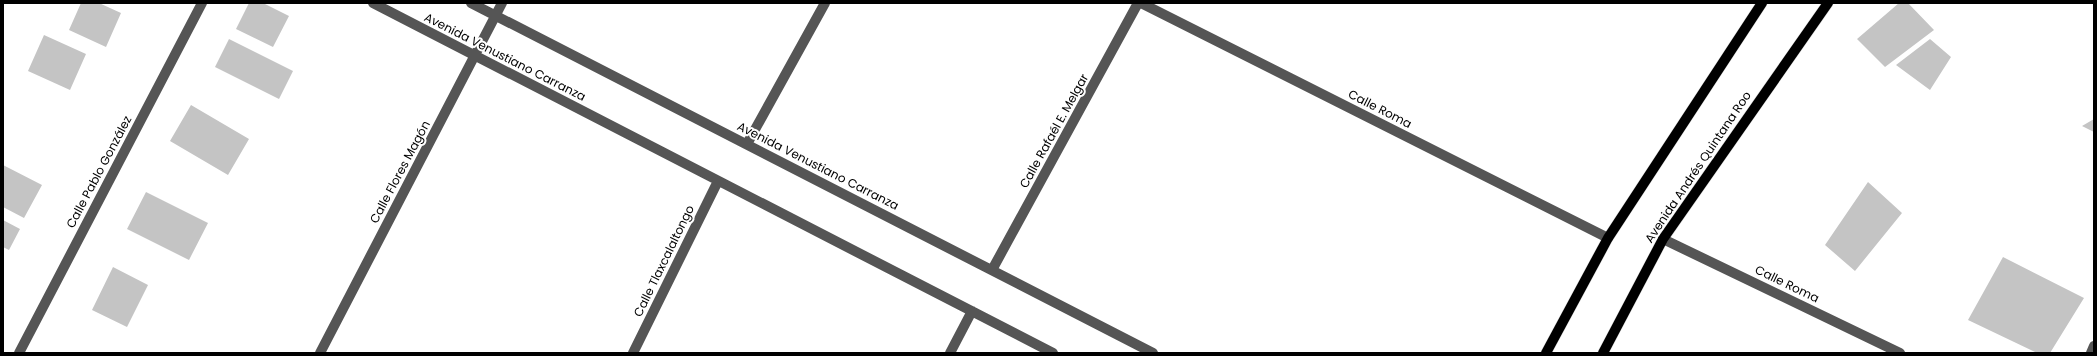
<svg xmlns="http://www.w3.org/2000/svg" width="2097" height="356" viewBox="0 0 2097 356" font-family="Poppins,sans-serif">
	<style>
		.building { fill: #c4c4c4 }
		.lines { fill: none; stroke-linecap: round; stroke-linejoin: round }
		.major-casing { stroke: #dbdbdb; stroke-width: 11 }
		.minor { stroke: #555; stroke-width: 10 }
		.major { stroke: #000; stroke-width: 10 }
		.labels { text-anchor: middle; stroke-width: 4; stroke-linejoin: round; paint-order: stroke }
		.street-label { font-size: 12px; fill: #000; stroke: #fff }
	</style>
	<rect width="100%" height="100%" fill="#fff"/>
	<path class="building" d="M81 3H99L121 13 106 47 69 30Z
		M249 3H263L289 16 273 47 236 29Z
		M1899 3H1908L1934 30 1885 67 1857 39Z
		M44 35 86 54 70 90 28 71Z
		M229 39 293 71 279 99 215 67Z
		M1930 39 1951 57 1930 90 1896 65Z
		M191 105 249 139 228 175 170 141Z
		M2094 119V132L2082 126Z
		M3 165 42 185 24 218 3 207Z
		M1868 182 1902 213 1855 271 1825 245Z
		M146 192 208 223 189 260 127 229Z
		M3 220 20 229 9 250 3 247Z
		M2003 257 2084 298 2050 353H2037L1968 320Z
		M113 267 148 285 127 327 92 310Z"/>
	<g class="lines">
		<g class="major-casing">
			<path id="major" d="M1546 353 1608 238 1762 3
				M1603 353 1663 239 1828 3"/>
		</g>
		<path class="minor" d="M373 3 1053 353
			M471 3 1153 353
			M1141 3 1608 238
			M747 144 825 3
			M1663 239 1900 353
			M992 270 1138 3
			M19 353 202 3
			M320 353 502 3
			M633 353 718 181
			M950 353 972 311
			M2091 353 2094 346"/>
		<use href="#major" class="major"/>
	</g>
	<g class="labels">
		<g class="street-label">
			<text transform="translate(505 57) rotate(27)" y="4">Avenida Venustiano Carranza</text>
			<text transform="translate(1380 109) rotate(27)" y="4">Calle Roma</text>
			<text transform="translate(1054 131) rotate(-61)" y="4">Calle Rafaél E. Melgar</text>
			<text transform="translate(818 166) rotate(27)" y="4">Avenida Venustiano Carranza</text>
			<text transform="translate(1698 167) rotate(-56)" y="4">Avenida Andrés Quintana Roo</text>
			<text transform="translate(99 172) rotate(-62)" y="4">Calle Pablo González</text>
			<text transform="translate(400 172) rotate(-62)" y="4">Calle Flores Magón</text>
			<text transform="translate(664 261) rotate(-64)" y="4">Calle Tlaxcalaltongo</text>
			<text transform="translate(1787 284) rotate(26)" y="4">Calle Roma</text>
		</g>
	</g>
	<rect width="2097" height="356" fill="none" stroke="#000000" stroke-width="8"/>
</svg>
